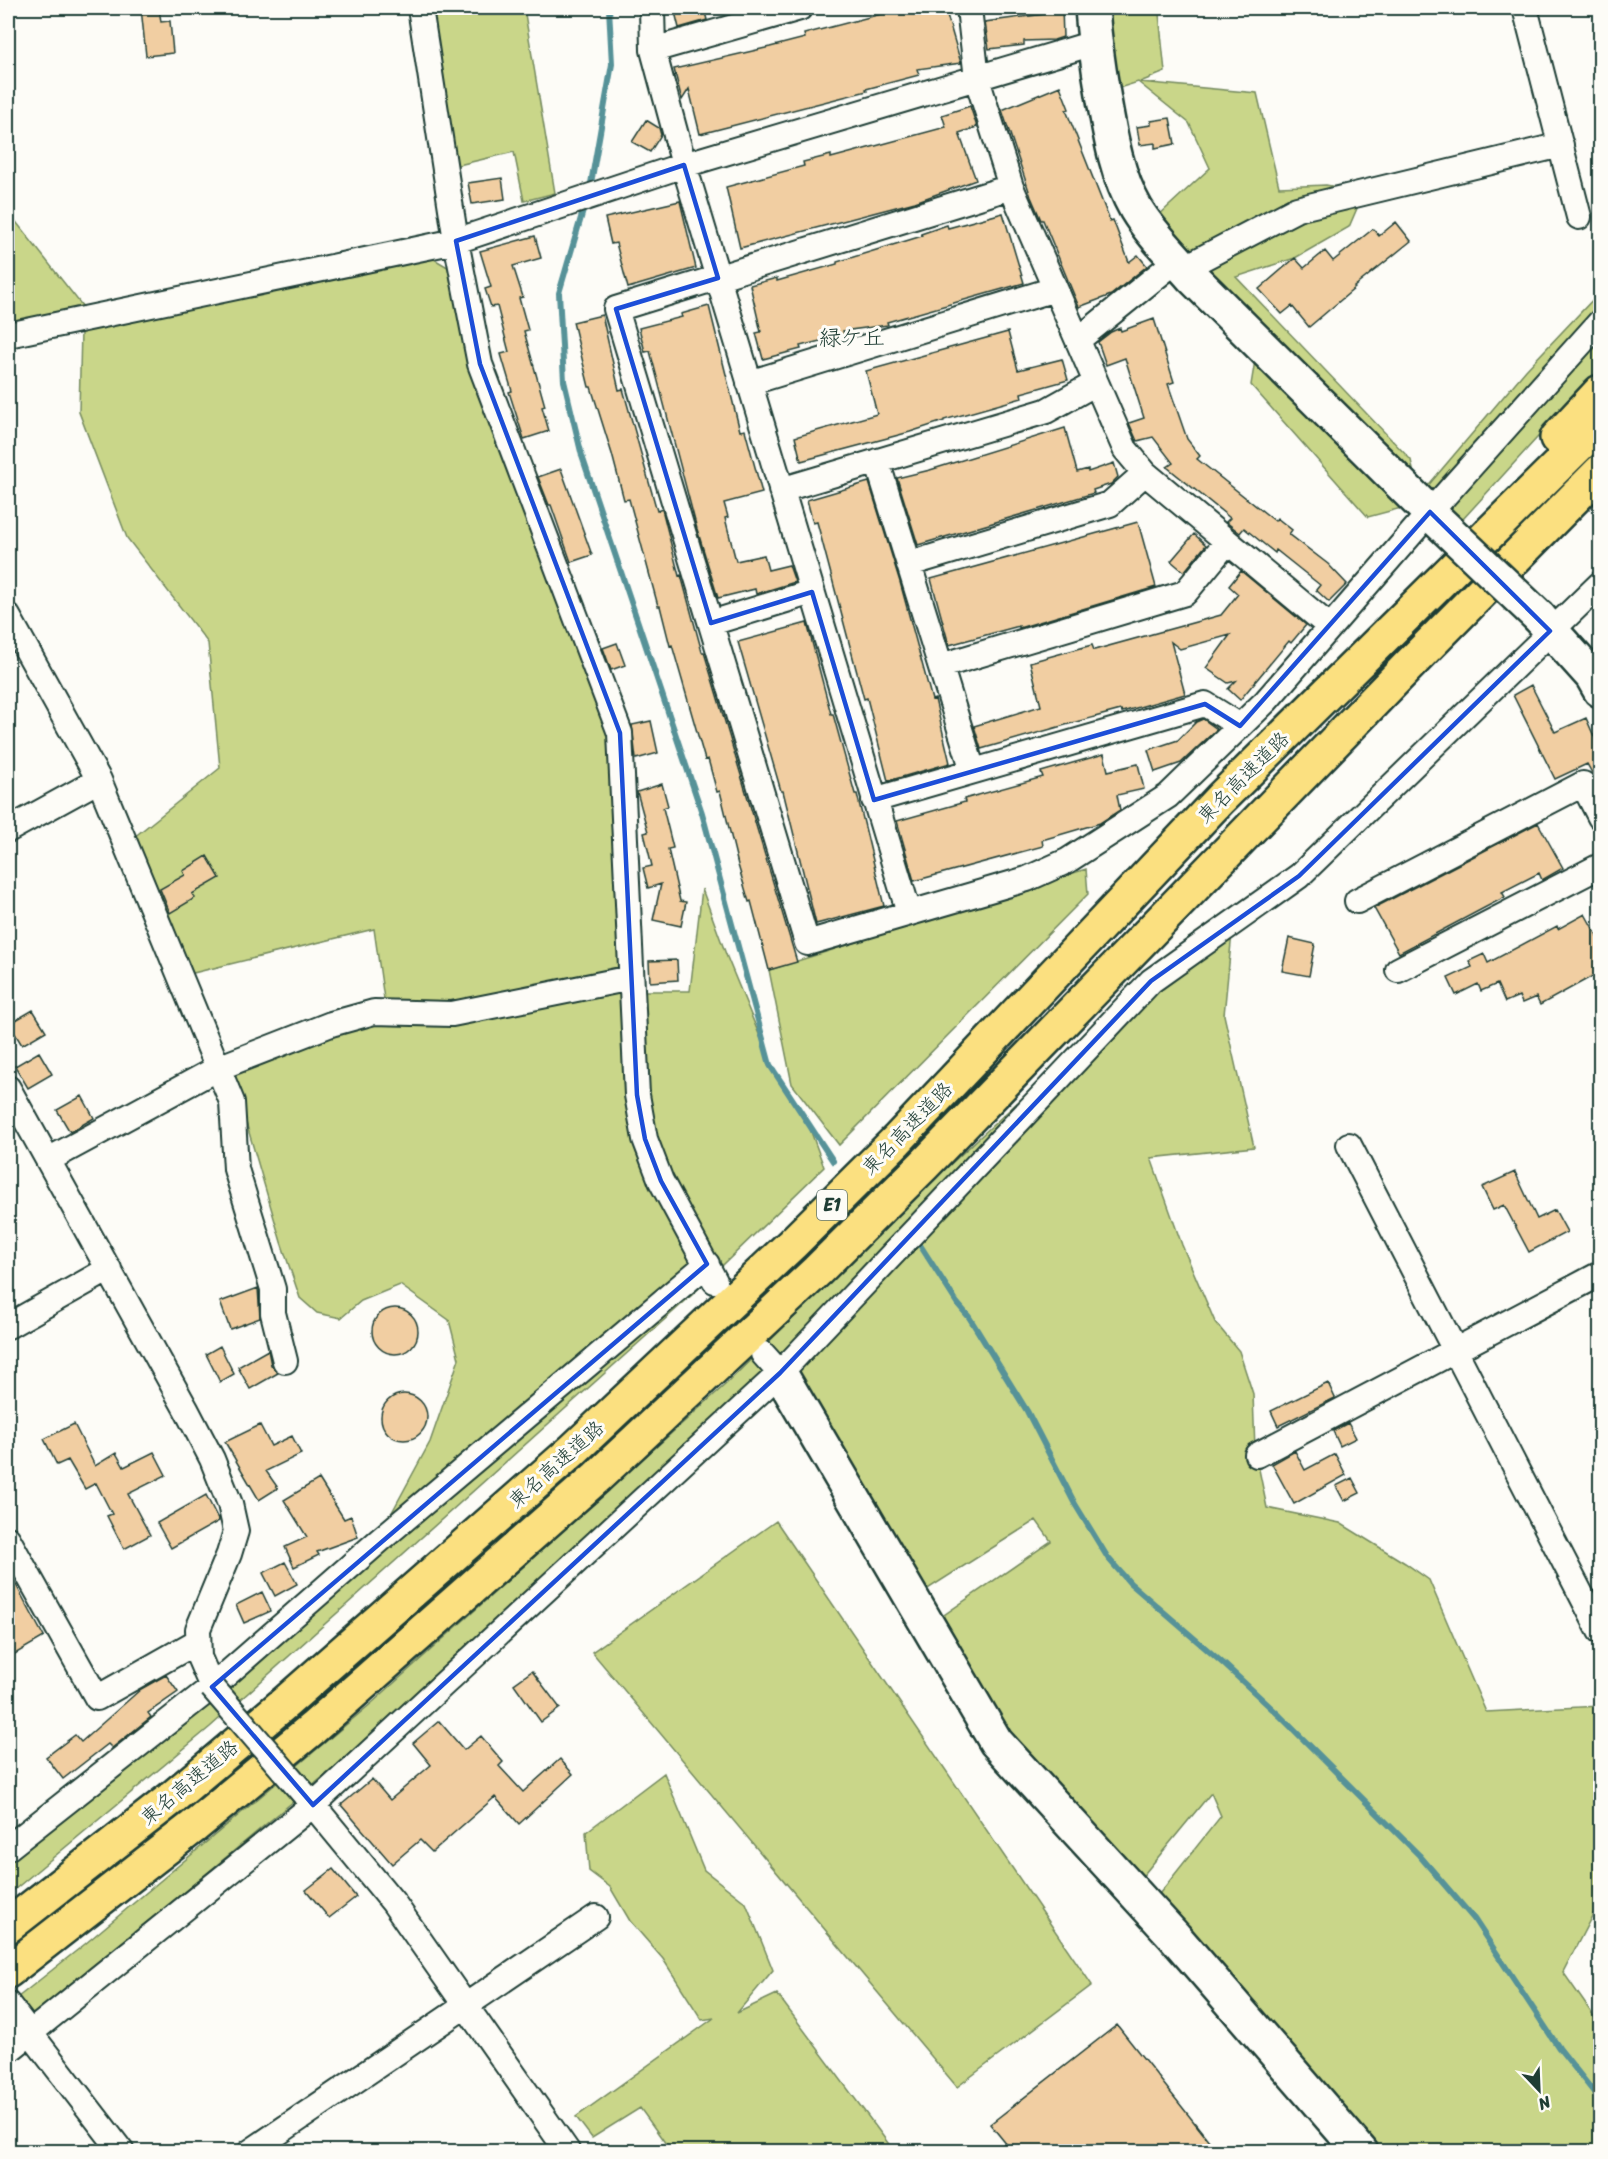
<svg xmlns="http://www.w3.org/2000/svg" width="1608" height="2159" viewBox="0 0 1608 2159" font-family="Sriracha,'Klee One',sans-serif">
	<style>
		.green { fill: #c9d689; stroke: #748a5e; stroke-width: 1.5 }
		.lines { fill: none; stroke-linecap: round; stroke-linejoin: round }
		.stream { stroke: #579298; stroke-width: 6 }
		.building { fill: #f1cea2; stroke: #1f3d34; stroke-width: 1.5 }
		.street-casing { stroke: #1f3d34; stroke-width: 28 }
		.secondary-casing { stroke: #1f3d34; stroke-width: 38 }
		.highway-casing { stroke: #1f3d34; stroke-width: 38 }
		.street { stroke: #fdfcf7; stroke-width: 24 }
		.secondary { stroke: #fdfcf7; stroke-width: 33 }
		.highway { stroke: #fbe080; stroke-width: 33 }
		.street-bridge-casing { stroke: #1f3d34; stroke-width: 28; stroke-linecap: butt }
		.secondary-bridge-casing { stroke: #1f3d34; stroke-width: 38; stroke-linecap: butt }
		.street-bridge { stroke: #fdfcf7; stroke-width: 24 }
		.secondary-bridge { stroke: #fdfcf7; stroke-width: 33 }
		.marked { fill: none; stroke: #1d4ed8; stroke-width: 4.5; stroke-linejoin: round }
		.labels { text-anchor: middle; stroke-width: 6; stroke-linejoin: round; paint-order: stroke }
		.shield { fill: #fdfcf7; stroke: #62766e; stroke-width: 1.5 }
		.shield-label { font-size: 18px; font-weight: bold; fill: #1f3d34 }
		.street-label { font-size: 20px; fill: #1f3d34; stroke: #fdfcf7 }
		.quarter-label { font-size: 22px; fill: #1f3d34; stroke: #fdfcf7 }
	</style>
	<rect width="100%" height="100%" fill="#fdfcf7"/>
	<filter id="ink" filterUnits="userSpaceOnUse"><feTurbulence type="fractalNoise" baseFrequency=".0167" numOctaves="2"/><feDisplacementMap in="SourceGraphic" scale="12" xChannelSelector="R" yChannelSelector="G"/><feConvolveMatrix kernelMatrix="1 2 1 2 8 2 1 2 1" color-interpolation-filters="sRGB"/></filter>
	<g filter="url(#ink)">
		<path class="green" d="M430 8H524L555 193 524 201 514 152 454 166Z
			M1093 8H1162L1159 14 1165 72 1140 82 1257 93 1279 187 1326 185 1364 192 1349 227 1295 258 1236 277 1411 460 1420 503 1368 517 1251 385 1258 342 1158 216 1210 168 1189 123 1138 82 1103 93Z
			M8 131 13 218 91 317 8 335Z
			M417 249 463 276 580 627 622 782 632 991H690L702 889 727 957 775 1073 807 1121 824 1167 692 1295 210 1727 8 1895V1859L385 1525 430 1442 459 1359 449 1320 400 1285 361 1301 341 1318 317 1313 300 1298 281 1242 229 1064 386 1013 374 929 189 974 133 838 220 768 208 643 127 538 79 412 81 331Z
			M1600 292V369L1463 519 1426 488 1526 370Z
			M1086 869 1088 894 839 1145 792 1084 769 970Z
			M1232 933 1224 1015 1254 1147 1151 1158 1182 1245 1215 1322 1239 1351 1253 1394 1255 1450 1267 1508 1340 1523 1405 1563 1429 1580 1486 1712 1600 1706V1909L1593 1914 1563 1972 1600 2025V2151L1571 2152 1568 2150 1566 2152 1361 2151 1148 1908 1221 1816 1211 1793 1131 1890 996 1742 928 1626 1051 1541 1036 1520 912 1599 780 1373 505 1626 8 2038V2005L85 1944 373 1702 726 1384 929 1184 1031 1090 812 1338 1156 978Z
			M776 1521 1092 1985 957 2087 592 1652Z
			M664 1773 704 1870 746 1903 773 1970 737 2013 777 1994 894 2151H671L640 2108 592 2138 576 2117 714 2018 702 2020 663 1959 630 1921 610 1887 589 1871 586 1832Z"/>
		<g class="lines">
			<path class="stream" d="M590 189 612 64 609 8
				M585 204 559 293 564 381 582 456 702 813 770 1065 833 1161
				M920 1245 957 1303 969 1317 1027 1411 1075 1504 1108 1558 1130 1583 1225 1665 1280 1716 1419 1855 1474 1919 1559 2048 1600 2100"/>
		</g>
		<path class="building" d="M141 8H159L161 22 170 21 173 53 146 56Z
			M674 8H704L707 20 679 28Z
			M904 8H945L961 63 917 69 919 75 866 89 867 91 700 134 689 89 682 100 674 69 770 47 805 38 804 34Z
			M1043 8H1062L1063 37 1054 40 1024 41V45L989 49 985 22 1044 14Z
			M1060 86 1069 109 1066 110 1110 221 1113 220 1129 262 1138 255 1147 266 1111 295 1079 307 1043 220H1041L1031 197 1002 110Z
			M970 106 977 127 959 133 976 180 915 202 740 248 726 187 804 166 803 162 831 155V158L946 127 942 115Z
			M1170 118 1175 144 1155 148V143L1140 145 1137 127 1151 125V121Z
			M646 120 659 128 661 135 650 152 632 142Z
			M502 178 505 199 472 204 468 183Z
			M680 201 696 268 628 288 616 243 611 244 605 218Z
			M1003 213 1024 283 887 322 888 325 843 331 844 335 800 346 801 349 763 359 756 333 761 332 750 285 777 278V281L837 264V262L922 236 921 234 947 225 948 228Z
			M1396 222 1411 241 1354 287 1355 288 1309 327 1292 306 1282 314 1259 289 1295 258 1304 268 1325 251 1333 261 1373 229 1379 236Z
			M535 236 541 258 513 266 523 297 519 298 528 330 524 331 545 406 542 407 549 431 524 439 509 392 512 391 501 354 509 352 497 306 491 307 485 289 491 287 480 251Z
			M709 306 740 431 745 430 762 493 724 503 728 517 725 518 736 561 764 555 768 570 789 565 795 582 756 594 755 589 718 598 697 529 650 351 645 352 639 328 682 317 681 314Z
			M602 315 619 390 623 389 657 511 662 509 679 576 681 575 702 652H704L797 962 769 970 751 901 749 902 738 865 720 791 717 792 708 759 705 760 672 645 670 646 660 606H658L629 499 624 500 612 454 591 387H589L573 322Z
			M1154 319 1174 382 1168 384 1187 439 1200 456 1197 459 1275 521 1277 518 1292 530 1289 534 1328 564 1347 584 1329 602 1316 590 1320 585 1276 550 1275 553 1244 528 1240 533 1226 522 1230 518 1167 467 1173 463 1153 437 1137 441 1129 423 1144 418 1125 358 1106 365 1098 342 1111 332 1120 328 1121 331Z
			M1008 332 1018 370 1062 359 1068 380 1021 393 1022 398 944 420V421L910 432 801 461 795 437 877 414 866 371Z
			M1065 428 1077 472 1088 469V472L1114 463 1118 477 1111 484 1093 490 1094 493 918 545 897 478 930 470Z
			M561 469 592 555 571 562 551 505H549L538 477Z
			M869 482 900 582 932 700 935 699 950 763 888 781 867 698 864 699 817 522 813 523 807 500Z
			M1138 522 1156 587 1019 628V626L949 645 931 579Z
			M1194 534 1206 545 1184 572 1171 561Z
			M1241 571 1306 625 1291 643 1289 641 1240 700 1228 689 1236 681 1228 683 1206 668 1230 635 1180 649 1171 642 1185 694 1122 712 1121 710 1076 722 981 749 974 726 1041 706 1030 662 1092 645 1094 650 1221 615 1238 594 1229 586Z
			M807 623 831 714H833L855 794H857L884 906 816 924 783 791H781L738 642Z
			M617 643 625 665 611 670 603 648Z
			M1531 685 1555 732 1586 718 1600 750V787L1587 764 1555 779 1513 695Z
			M1203 719 1217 729 1181 763 1155 772 1148 750 1178 740 1196 722Z
			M651 721 658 753 636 759 632 725Z
			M1104 754 1108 771 1138 764 1144 789 1117 795 1120 810 1100 823 1042 840 1043 846 914 881 897 821 965 802 964 799 1043 777 1041 772Z
			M662 784 668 806 663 808 673 848 668 849 680 901 686 902 681 926 653 920 661 884 648 888 643 868 652 866 644 833 648 832 637 792Z
			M1538 823 1563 868 1542 880 1539 873 1502 892 1505 897 1399 953 1374 908Z
			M207 856 220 878 192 894 195 898 170 913 160 889 185 875 183 871Z
			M1585 914 1600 941V972L1540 1005 1536 997 1522 1003 1519 996 1505 1002 1497 984 1481 991 1478 984 1456 995 1448 978 1472 967 1469 961 1484 954 1488 963 1557 926 1558 929Z
			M1289 938 1315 944 1309 976 1282 971Z
			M677 960 678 980 650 982 649 961Z
			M33 1010 46 1031 22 1045 9 1024Z
			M39 1052 52 1074 28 1088 15 1066Z
			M82 1096 94 1118 70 1132 57 1110Z
			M1515 1172 1537 1219 1555 1210 1567 1232 1529 1252 1504 1205 1493 1210 1482 1187Z
			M258 1288 260 1318 230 1329 220 1302Z
			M372 1331a23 23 0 1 1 46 0a23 23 0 1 1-46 0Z
			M220 1346 234 1374 220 1382 206 1354Z
			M268 1350 271 1365 278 1373 250 1389 238 1367Z
			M1328 1383 1335 1398 1278 1426 1271 1411Z
			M381 1417a23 23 0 1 1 46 0a23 23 0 1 1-46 0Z
			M1348 1423 1356 1438 1340 1446 1333 1431Z
			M74 1424 95 1466 116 1453 124 1467 154 1452 166 1475 128 1494 150 1535 124 1549 107 1516 112 1514 96 1483 85 1489 68 1460 57 1465 44 1439Z
			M260 1425 271 1446 292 1436 301 1454 266 1471 278 1488 259 1500 225 1442Z
			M1295 1451 1305 1470 1335 1454 1346 1475 1294 1504 1272 1464Z
			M1352 1478 1360 1493 1344 1501 1336 1486Z
			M319 1479 344 1519 351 1516 358 1537 317 1552 319 1555 294 1567 285 1547 307 1537 284 1500Z
			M206 1495 219 1521 171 1548 157 1523Z
			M285 1562 297 1584 275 1596 263 1573Z
			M8 1570 44 1637 8 1658Z
			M262 1592 271 1611 244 1623 236 1605Z
			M532 1671 560 1708 541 1722 514 1684Z
			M166 1675 178 1692 148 1713 151 1717 112 1748 108 1744 63 1779 46 1757 75 1735 81 1742 141 1689Z
			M439 1721 464 1750 481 1736 503 1762 499 1766 523 1792 560 1759 573 1774 519 1824 495 1797 432 1852 420 1840 392 1864 341 1805 372 1779 390 1800 431 1765 413 1743Z
			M333 1869 356 1897 329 1918 306 1890Z
			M1117 2025 1217 2151H1012L990 2124Z"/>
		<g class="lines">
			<g class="street-casing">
				<path id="street" d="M420 8 456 241 480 364 620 733 637 1095 645 1139 661 1181 715 1281
					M652 8 653 50 684 165 909 913
					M969 8 977 79 1011 187 1125 449 1145 473 1330 627
					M1525 8 1579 217
					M653 50 800 8
					M1011 187 616 309 807 943 1027 879 1067 861 1168 796 1266 701 1430 512 1600 322
					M1184 268 1297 209 1561 145
					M8 335 456 241 684 165 1094 43
					M1078 340 1177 260
					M749 383 1055 289
					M877 461 973 771
					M781 490 1046 411 1096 383
					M909 564 1110 504 1145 473
					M8 616 99 780 232 1102 236 1169 273 1289V1313L285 1361
					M711 623 812 592
					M941 666 1185 593 1227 542
					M874 800 1205 704 1240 726
					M8 830 99 780
					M1357 901 1583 784 1600 817
					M1398 970 1600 866
					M8 1088 186 1409 212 1459 230 1504 236 1531 229 1554 198 1629 199 1657 212 1687
					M1349 1145 1600 1631
					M48 1160 218 1068 331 1024 374 1012 452 1014 631 978
					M8 1326 109 1269
					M763 1354 780 1373
					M1257 1455 1600 1274
					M8 1539 97 1698 198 1641
					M304 1794 393 1902 568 2152
					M8 1848 212 1687 380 1540 707 1264
					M8 2004 122 2152
					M8 2051 313 1805 780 1373 1151 981 1299 876 1600 584
					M250 2152 596 1917"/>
			</g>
			<g class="secondary-casing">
				<path id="secondary" d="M1092 8C1094 37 1098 65 1103 94 1110 134 1116 174 1136 209 1151 234 1173 255 1192 277L1438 521
					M1539 617 1592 676 1600 690
					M780 1373 996 1742 1175 1937 1361 2152"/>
			</g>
			<g class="highway-casing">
				<path id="highway" d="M1557 438 1600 392
					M8 1926 172 1798 286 1702 572 1451 792 1244 897 1140 1220 799 1600 424
					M8 1971 193 1827 313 1728 597 1477 817 1271 924 1165 1409 665 1600 472"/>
			</g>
			<use href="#street" class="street"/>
			<use href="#secondary" class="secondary"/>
			<use href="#highway" class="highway"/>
			<g class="street-bridge-casing">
				<path id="street-bridge" d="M212 1687 304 1794"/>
			</g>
			<g class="secondary-bridge-casing">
				<path id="secondary-bridge" d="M1438 521 1539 617"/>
			</g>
			<use href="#street-bridge" class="street-bridge"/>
			<use href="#secondary-bridge" class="secondary-bridge"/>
		</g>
	</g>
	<path class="marked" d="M684 165 718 278 616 309 711 623 812 592 874 800 1205 704 1240 726 1430 512 1550 631 1299 876 1151 981 780 1373 313 1805 212 1687 707 1264 661 1181 645 1139 637 1095 620 733 480 364 456 241Z"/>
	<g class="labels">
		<rect class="shield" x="817" y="1190" width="30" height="30" rx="4.5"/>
		<g class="shield-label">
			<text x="832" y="1211">E1</text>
		</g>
		<g class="street-label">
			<text transform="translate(1243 777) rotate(-45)" y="7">東名高速道路</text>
			<text transform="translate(907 1128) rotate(-46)" y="7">東名高速道路</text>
			<text transform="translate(556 1464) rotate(-42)" y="7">東名高速道路</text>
			<text transform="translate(189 1782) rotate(-40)" y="7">東名高速道路</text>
		</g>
		<g class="quarter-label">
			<text x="852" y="345">緑ケ丘</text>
		</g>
	</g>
	<rect width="1608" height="2159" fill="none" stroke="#fdfcf7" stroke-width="30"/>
	<rect x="15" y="15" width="1578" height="2129" fill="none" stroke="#1f3d34" stroke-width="2" filter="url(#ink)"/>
	<g transform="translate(1539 2090) rotate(157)" stroke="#fdfcf7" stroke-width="4.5" paint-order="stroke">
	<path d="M0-4.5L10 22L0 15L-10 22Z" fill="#1f3d34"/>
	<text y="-9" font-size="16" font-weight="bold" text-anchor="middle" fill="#1f3d34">N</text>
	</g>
</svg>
